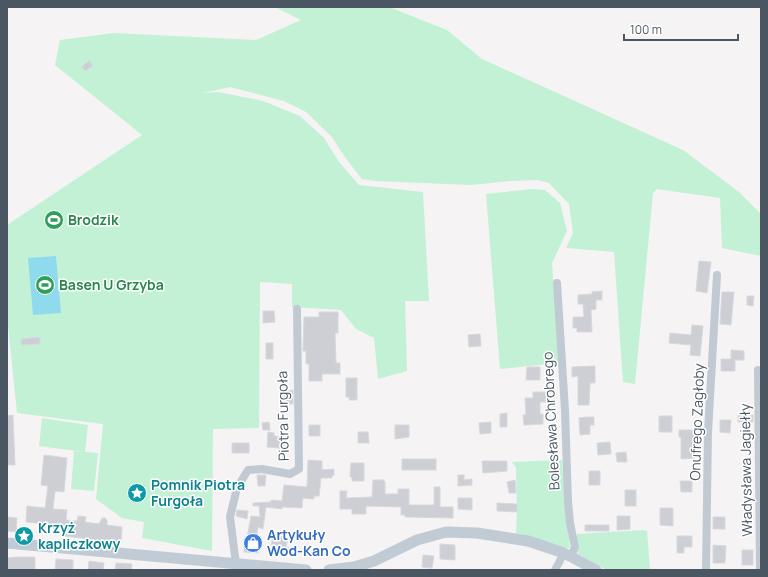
<svg xmlns="http://www.w3.org/2000/svg" width="768" height="577" viewBox="0 0 768 577" font-family="Manrope,sans-serif">
	<style>
		.green { fill: #c3f1d5 }
		.water { fill: #90daee }
		.building { fill: #cdcfd5; stroke: #d7d9de }
		.lines { fill: none; stroke-linecap: round; stroke-linejoin: round }
		.street { stroke: #c1cad2; stroke-width: 8 }
		.secondary { stroke: #c1cbd6; stroke-width: 11 }
		.labels { text-anchor: middle; stroke-width: 3; stroke-linejoin: round; paint-order: stroke }
		.leisure-label { font-size: 14px; font-weight: bold; fill: #27864d; stroke: #fff; text-anchor: start }
		.street-label { font-size: 14px; fill: #4a5661; stroke: #fff }
		.culture-label { font-size: 14px; font-weight: bold; fill: #0d838f; stroke: #fff; text-anchor: start }
		.shop-label { font-size: 14px; font-weight: bold; fill: #366cbe; stroke: #fff; text-anchor: start }
	</style>
	<rect width="100%" height="100%" fill="#f5f3f3"/>
	<path class="green" d="M275 7H389L447 30 482 59 683 150 739 192 761 214V256L722 248 720 198 657 189 653 193 635 384 623 382 614 252 566 248 573 233 569 204 549 183 537 180 511 181 471 185 375 181 362 179 347 160 331 136 306 112 284 101 230 87 203 93 218 92 263 101 300 116 324 138 339 162 359 185 423 192 429 301H405L407 371 378 379 374 338 356 329 341 310 292 307V284L260 282 259 428 213 429 212 551 142 538 144 522 122 518 96 499 103 424 17 413 7 316V225L142 135 55 65 60 40 114 33 256 40 301 20Z
		M532 189 545 190 560 203 567 231 552 263 559 363 500 369 486 194Z
		M42 418 88 425 85 452 39 446Z
		M74 451 98 453 94 491 71 489Z
		M562 460 570 548H567L516 533 517 512 516 468 512 462Z
		M644 530 647 531 650 570H607L578 554 577 534Z"/>
	<path class="water" d="M48 219a6 6 0 1 1 12 0a6 6 0 1 1-12 0Z
		M56 256 61 313 33 315 28 258Z"/>
	<path class="building" d="M89 61 93 66 85 71 82 66Z
		M699 261 711 262 707 293 696 291Z
		M602 291V300H596V309L591 310 592 332H577V328H573V317H584L583 304H578V295L592 294V292Z
		M722 292H734L731 325 720 324Z
		M747 296H754L753 306 747 305Z
		M263 311H274L275 322 263 323Z
		M319 312H338V333H335L336 363H340V374H322V381H309V364H306V351H303L304 317H319Z
		M692 325 703 326 700 356 690 355 691 345 669 343 670 333 691 335Z
		M480 334 481 346 469 347 468 335Z
		M40 337V344L22 345 21 339Z
		M266 343H273V359H266Z
		M731 350 744 351V360H735V371H721V359H731Z
		M595 366V383H590L589 405H578V376L572 377V367Z
		M527 367H540V380H526Z
		M346 378H357V400H349V397H346Z
		M293 390V404H284V393H288V391Z
		M533 392H546V402H540V414H543V424L524 425 523 415H526L525 398H533Z
		M507 413V427H500V414Z
		M13 415 15 465H7V416Z
		M738 415H753V422H738Z
		M659 416H672V432H659Z
		M586 417H594V425H590V434L580 435 579 418Z
		M720 420H731L730 433 720 432Z
		M269 422 270 430H263L262 423Z
		M491 422V433L480 434 479 423Z
		M309 425H320V436H309Z
		M395 425H409V437L395 439Z
		M679 430H694L695 458 681 459V437H679Z
		M268 432 274 433V436L281 437 280 448 267 447Z
		M358 432H368L369 443H358Z
		M610 442 611 454 598 455 597 443Z
		M232 443H249V453H232Z
		M626 452 627 462H617L616 453Z
		M44 455 67 458 64 492 55 491 53 509 67 510 66 520 77 521 78 516 86 517 85 522 99 524 102 518H105L107 520V525L122 527 121 543 64 536V526L26 522 27 506 45 508 48 486 41 485Z
		M402 459H436V470H402Z
		M308 460 322 461V470L334 469V475L332 476V478H321L319 496H314V499L303 498 302 508 282 507V509L266 507 263 529 258 527 256 539H261L258 553 244 552 245 538H247L251 516 260 517 259 506H253V503L271 502V500L282 501 284 485 307 487Z
		M482 461H507V471L483 473Z
		M351 463H364V481H352V477H350Z
		M589 471H600V485H589Z
		M257 475H266L265 486H258Z
		M458 475H464V480L472 479V485L458 486Z
		M373 480H384V482H385V494H398V489H409V505H434V487H440V507H453V518L405 517V515H401V507L366 506V514H352V509H340V491H347L346 498 372 497Z
		M515 480 516 493H509L507 482Z
		M680 481H692V492H681Z
		M625 490H636V506H625Z
		M458 498H472V510L458 509Z
		M497 503 517 504V512L497 511Z
		M660 508H673V526L660 525Z
		M237 510 248 511 247 519 236 516Z
		M617 516H630V529L617 530Z
		M7 517 17 518 16 532 7 531Z
		M713 517H725V529H713Z
		M585 525H609V531H585Z
		M273 535 288 538 286 547 292 548 290 555 270 552Z
		M677 536H692V547H684V553H677Z
		M440 544 455 545V560L440 559Z
		M713 545 726 546 725 563H713Z
		M742 550H753V565H742Z
		M423 555 434 556 432 568 422 567Z
		M18 557H35V570H7V558Z
		M56 559 73 560V570H55Z
		M89 561 104 563 103 570H88Z
		M116 563 132 564 131 570H115Z"/>
	<g class="lines">
		<path class="street" d="M557 283 565 410 568 502 570 523 575 547 571 557
			M758 370 760 570
			M236 564 230 517 237 488 248 470 262 469 290 474 299 469 297 309
			M555 570 564 553
			M706 570 708 432 717 275"/>
		<path class="secondary" d="M7 543 306 570
			M329 570 354 567 374 561 417 540 446 532 477 533 528 541 564 553 596 570"/>
	</g>
	<defs>
		<g id="stadium-disc" transform="scale(1)"><circle r="9.5" fill="#2e9e5b" stroke="#fff"/><path d="M0-5a6.5 5 0 1 0 0 10a6.5 5 0 1 0 0-10ZM-3.5-1.8h7v3.6h-7Z" fill="#fff"/></g>
		<g id="sight-disc" transform="scale(1)"><circle r="9.5" fill="#0f9aa8" stroke="#fff"/><path d="M0-6L1.8-2.2L6-1.7L2.9 1.2L3.7 5.4L0 3.3L-3.7 5.4L-2.9 1.2L-6-1.7L-1.8-2.2Z" fill="#fff"/></g>
		<g id="shop-disc" transform="scale(1)"><circle r="9.5" fill="#3f7fe0" stroke="#fff"/><path d="M-5-2.5h2.3a2.7 3.5 0 0 1 5.4 0H5L5.5 6h-11ZM-1.5-2.5h3a1.5 2.3 0 0 0-3 0Z" fill="#fff"/></g>
	</defs>
	<g fill-rule="evenodd">
		<use href="#stadium-disc" x="54" y="220"/>
		<use href="#stadium-disc" x="45" y="285"/>
		<use href="#sight-disc" x="137" y="493"/>
		<use href="#sight-disc" x="24" y="536"/>
		<use href="#shop-disc" x="253" y="543"/>
	</g>
	<g class="labels">
		<g class="leisure-label">
			<text x="68" y="225">Brodzik</text>
			<text x="59" y="290">Basen U Grzyba</text>
		</g>
		<g class="street-label">
			<text transform="translate(283 416) rotate(-91)" y="5">Piotra Furgoła</text>
			<text transform="translate(551 421) rotate(-93)" y="5">Bolesława Chrobrego</text>
			<text transform="translate(697 422) rotate(-88)" y="5">Onufrego Zagłoby</text>
			<text transform="translate(746 470) rotate(-91)" y="5">Władysława Jagiełły</text>
		</g>
		<g class="culture-label">
			<text x="151" y="490">Pomnik Piotra<tspan x="151" dy="16">Furgoła</tspan></text>
			<text x="38" y="533">Krzyż<tspan x="38" dy="16">kapliczkowy</tspan></text>
		</g>
		<g class="shop-label">
			<text x="267" y="540">Artykuły<tspan x="267" dy="16">Wod-Kan Co</tspan></text>
		</g>
	</g>
	<rect width="768" height="577" fill="none" stroke="#4a5661" stroke-width="16"/>
	<path d="M624 34v6h114v-6" fill="none" stroke="#4a5661" stroke-width="2"/>
	<text x="630" y="34" font-size="12" fill="#4a5661" stroke="#ffffff" stroke-width="3" paint-order="stroke">100 m</text>
</svg>
